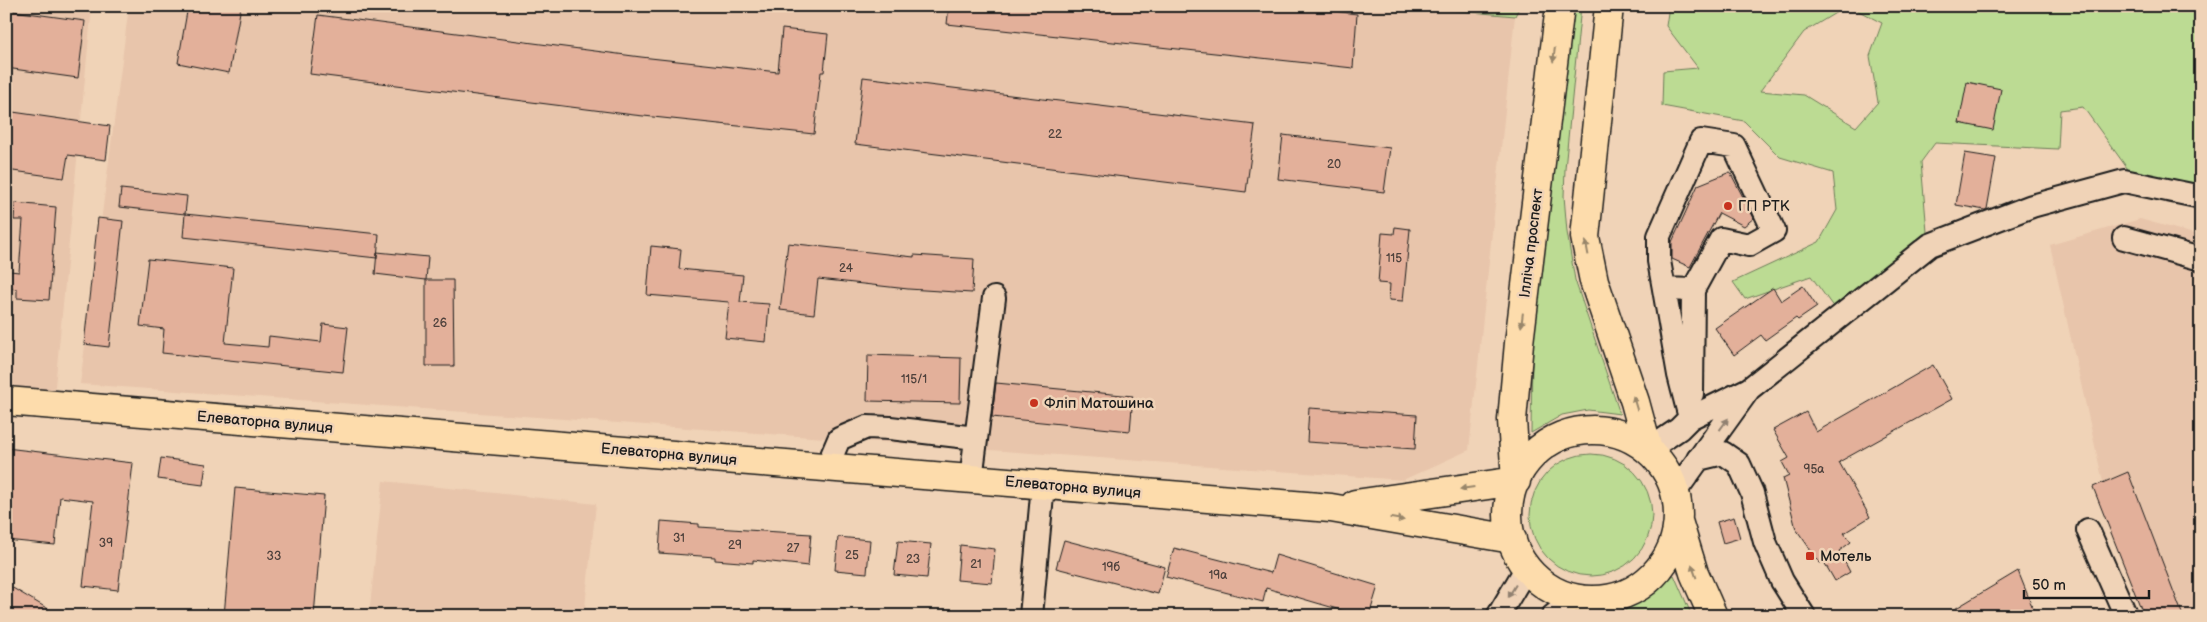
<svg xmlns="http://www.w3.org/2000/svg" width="2207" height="622" viewBox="0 0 2207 622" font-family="'Balsamiq Sans',sans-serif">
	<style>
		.built { fill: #e8c5ab }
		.green { fill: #bcdb93; stroke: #6c7c58 }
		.building { fill: #e3b09a; stroke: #1c1c1c }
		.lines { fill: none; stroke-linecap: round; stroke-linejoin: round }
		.minor-casing { stroke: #1c1c1c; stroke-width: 26 }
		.major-casing { stroke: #1c1c1c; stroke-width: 31 }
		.minor { stroke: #f0d3b7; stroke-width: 22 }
		.major { stroke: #fddcac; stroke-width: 28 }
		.oneway { fill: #98866b }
		.oneway2 { fill: #918171 }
		.poi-dot { fill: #c8321e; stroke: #f0d3b7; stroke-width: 2 }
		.labels { text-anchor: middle; stroke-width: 5; stroke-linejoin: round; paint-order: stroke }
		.number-label { font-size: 12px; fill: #4e413c }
		.poi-label { font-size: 15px; fill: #1c1c1c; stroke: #f0d3b7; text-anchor: start }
		.street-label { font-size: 15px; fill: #1c1c1c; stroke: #f0d3b7 }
	</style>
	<rect width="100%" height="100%" fill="#f0d3b7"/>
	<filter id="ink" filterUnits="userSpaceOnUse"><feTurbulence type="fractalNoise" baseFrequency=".02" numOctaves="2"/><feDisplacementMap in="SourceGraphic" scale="10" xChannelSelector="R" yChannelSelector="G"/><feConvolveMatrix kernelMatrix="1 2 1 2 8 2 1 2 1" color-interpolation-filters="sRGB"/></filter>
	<g filter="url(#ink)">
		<path class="built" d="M6 6H92L54 397 6 393Z
			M129 6H1405L1515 16 1469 450 1403 480 80 384Z
			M2140 219 2201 236V616H2183L2128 472 2103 482 2050 245Z
			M383 481 596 504 584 616H369Z"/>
		<path class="green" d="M1405 6H1520L1515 16Z
			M1567 6H1581L1565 169 1564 196 1567 232 1575 280 1620 414 1588 410 1562 415 1531 433 1532 352Z
			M1669 6H1847L1804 32 1760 91 1804 95 1856 127 1878 102 1870 56 1882 23 1849 6H2201V191L2130 172 2083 107 2060 110 2058 149 1935 143 1921 162 1927 232 1839 315 1811 276 1745 299 1733 282 1819 242 1837 210 1833 173 1780 157 1744 121 1662 106 1663 71 1698 68 1666 26Z
			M1530 515a61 61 0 1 1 122 0a61 61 0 1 1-122 0Z
			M1674 575 1692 616H1629L1625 613 1627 606C1638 602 1647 598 1656 591 1662 585 1666 579 1674 575Z"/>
		<path class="building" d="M188 6H241L229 73 178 63Z
			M949 6H1294L1357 14 1353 68 947 24Z
			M6 10 85 21 78 78 6 68Z
			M318 15 641 57 778 72 782 29 828 34 824 72H821L814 134 634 115 310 74Z
			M863 77 1255 125 1246 192 855 144Z
			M1967 82 2001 89 1993 130 1959 123Z
			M6 111 110 126 106 160 68 155 64 178 6 170Z
			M1283 135 1390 148 1384 192 1278 179Z
			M1965 153 1996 158 1987 209 1985 210 1956 205Z
			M1730 172 1754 218 1744 226 1719 213 1690 267 1672 259V242L1698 185Z
			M121 189 187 196 185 214 119 207Z
			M15 203 56 207 49 300 17 298V289L8 288 10 271 19 272 23 220H14Z
			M185 214 379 234 377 258 183 237Z
			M98 218 123 221 109 347 84 344Z
			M1395 227 1410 229 1403 301 1389 300 1390 284 1378 283 1382 233 1394 234Z
			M788 243 914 257V255L974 259 972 293 908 289 818 279 814 314 780 310Z
			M651 246 681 249 679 269 743 275 740 302 769 304 766 342 725 338 729 302 647 295Z
			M377 252 428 257 426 280 375 274Z
			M148 259 233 268 225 343 268 347 269 336 321 342 323 324 348 327 343 372 162 353 164 329 140 326Z
			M426 280H453L454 366H426Z
			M1803 286 1817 307 1798 320 1796 318 1765 340 1761 335 1734 355 1715 328 1773 288 1781 301Z
			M868 355 961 358 960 403 867 401Z
			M1933 365 1952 399 1839 462 1870 517 1844 533 1851 542 1839 551 1850 572 1835 581 1824 562 1820 563 1796 529 1783 478 1789 475 1782 462 1789 458 1773 430 1806 412 1816 432Z
			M996 383 1133 396 1130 431 992 417Z
			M1309 408 1417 415 1415 449 1307 442Z
			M6 448 133 463 118 590 83 586 93 501 60 497 55 545 6 540Z
			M161 458 206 464 203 485 158 479Z
			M2128 472 2183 616H2144L2093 487Z
			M235 488 324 496 314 616H224Z
			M1734 517 1740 538 1723 543 1717 522Z
			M661 521 699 524V527L811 534 808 566 753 560V563L715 560V557L659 553Z
			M838 537 870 540 867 573 835 570Z
			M1064 540 1165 567 1158 594 1056 568Z
			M898 541 931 544 927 578 894 575Z
			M960 545 995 549 992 583 957 580Z
			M1174 548 1271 573 1276 555 1378 586 1369 616H1361L1266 588 1263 602 1166 577Z
			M2018 571 2036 616H1943Z
			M6 584 60 616H6Z"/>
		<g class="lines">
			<g class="minor-casing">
				<path id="minor" d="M2124 238 2201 259
					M1664 289 1659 261V236L1701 141 1734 146 1774 231 1749 245 1721 239 1693 290 1664 289 1679 375 1690 418
					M1749 389 1930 245 2032 206 2124 181 2201 197
					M1692 394 1693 290
					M1648 450 1679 429 1690 418 1749 389 1675 492
					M1698 459 1723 453 1739 464 1752 493 1765 542 1782 581 1804 616
					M827 467 839 439 867 427 890 428 976 438
					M971 479 994 298
					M2088 530 2126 616
					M1031 616 1043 484
					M1498 616 1527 567
					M1553 616 1576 598"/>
			</g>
			<g class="major-casing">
				<path id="major" d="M1609 6 1585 237 1594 281 1635 402 1648 450
					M6 401 1331 508 1512 539
					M1508 515a85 85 0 1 1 170 0a85 85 0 1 1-170 0Z
					M1516 481 1512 420 1519 343 1560 6
					M1355 504 1516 481
					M1678 521 1694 573 1713 616"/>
			</g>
			<use href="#minor" class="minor"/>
			<use href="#major" class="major"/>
		</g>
		<defs><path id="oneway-solid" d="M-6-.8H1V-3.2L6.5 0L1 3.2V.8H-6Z" transform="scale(1.25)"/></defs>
		<g class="oneway">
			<use href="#oneway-solid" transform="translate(1554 55) rotate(97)"/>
			<use href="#oneway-solid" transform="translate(1587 248) rotate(-101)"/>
			<use href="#oneway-solid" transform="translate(1522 320) rotate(97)"/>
			<use href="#oneway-solid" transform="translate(1635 403) rotate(-107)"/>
			<use href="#oneway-solid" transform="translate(1467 488) rotate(172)"/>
			<use href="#oneway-solid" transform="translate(1397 519) rotate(10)"/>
			<use href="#oneway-solid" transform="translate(1694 571) rotate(-109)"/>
		</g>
		<g class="oneway2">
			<use href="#oneway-solid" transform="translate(1724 424) rotate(-54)"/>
			<use href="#oneway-solid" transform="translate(1512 591) rotate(121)"/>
		</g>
	</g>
	<g class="poi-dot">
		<circle cx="1728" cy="206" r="5"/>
		<circle cx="1034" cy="403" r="5"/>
		<rect x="1805" y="551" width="10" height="10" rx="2.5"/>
	</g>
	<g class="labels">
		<g class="number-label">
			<text x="1055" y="138">22</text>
			<text x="1334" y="168">20</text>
			<text x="1394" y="262">115</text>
			<text x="846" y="272">24</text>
			<text x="440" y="327">26</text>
			<text x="914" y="383">115/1</text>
			<text x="1814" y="473">95а</text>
			<text x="679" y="542">31</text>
			<text x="106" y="547">39</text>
			<text x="735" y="549">29</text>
			<text x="793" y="552">27</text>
			<text x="852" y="559">25</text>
			<text x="274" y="560">33</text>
			<text x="913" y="563">23</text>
			<text x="976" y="568">21</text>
			<text x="1111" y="571">19б</text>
			<text x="1218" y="579">19а</text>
		</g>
		<g class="poi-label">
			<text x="1738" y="211">ГП РТК</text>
			<text x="1044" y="408">Фліп Матошина</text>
			<text x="1820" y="561">Мотель</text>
		</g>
		<g class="street-label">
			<text transform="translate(1531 243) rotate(-83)" y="5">Ілліча проспект</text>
			<text transform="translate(265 422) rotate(5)" y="5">Елеваторна вулиця</text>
			<text transform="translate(669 454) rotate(5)" y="5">Елеваторна вулиця</text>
			<text transform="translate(1073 487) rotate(5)" y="5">Елеваторна вулиця</text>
		</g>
	</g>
	<rect width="2207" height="622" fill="none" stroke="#f0d3b7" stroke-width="25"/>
	<rect x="12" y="12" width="2182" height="597" fill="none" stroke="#1c1c1c" stroke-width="2" filter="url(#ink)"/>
	<path d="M2024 590v8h125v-8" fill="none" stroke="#1c1c1c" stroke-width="2.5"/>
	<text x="2032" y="590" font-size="15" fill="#1c1c1c" stroke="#f0d3b7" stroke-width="4" paint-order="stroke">50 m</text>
</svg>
